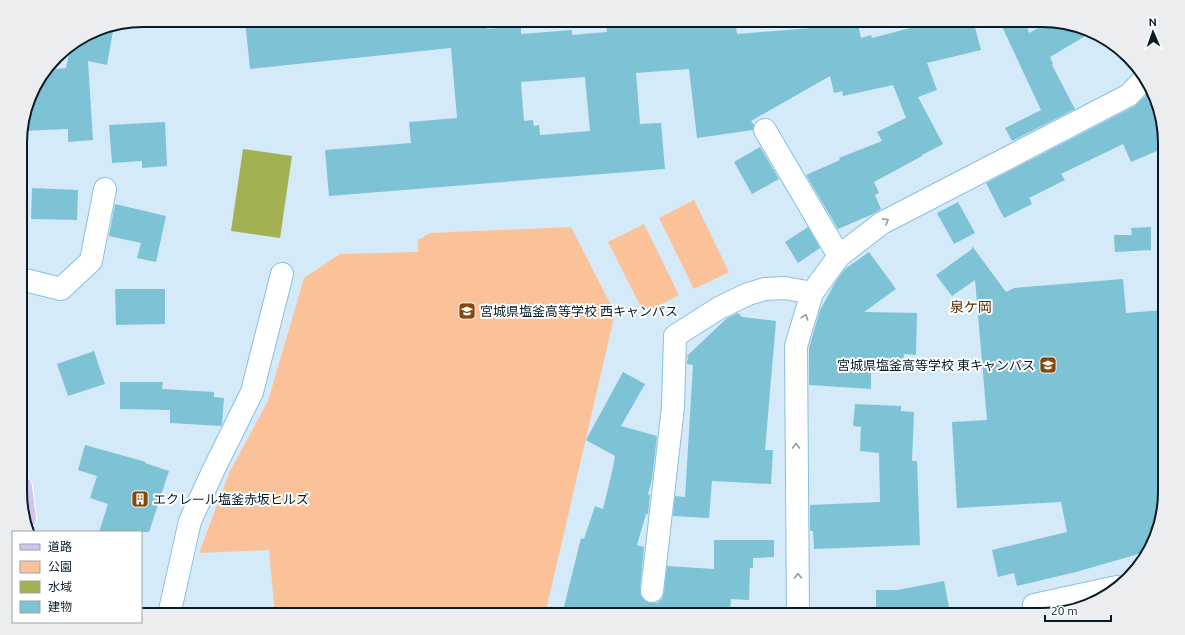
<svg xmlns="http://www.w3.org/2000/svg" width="1185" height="635" viewBox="0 0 1185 635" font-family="Ubuntu,'Noto Sans JP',sans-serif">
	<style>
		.green { fill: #fbc299 }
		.water { fill: #a3b153 }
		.building { fill: #7dc3d5; fill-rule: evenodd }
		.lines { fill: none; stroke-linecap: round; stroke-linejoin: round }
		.minor-casing { stroke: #89bfe1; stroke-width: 24 }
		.major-casing { stroke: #fff; stroke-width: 24 }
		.minor { stroke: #fff; stroke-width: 22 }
		.major { stroke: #d0c4f0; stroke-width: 22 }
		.oneway { stroke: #8f999e }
		.labels { text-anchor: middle; stroke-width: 4; stroke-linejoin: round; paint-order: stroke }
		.poi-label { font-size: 13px; fill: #061c28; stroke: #fff; text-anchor: start }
		.neighbourhood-label { font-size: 14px; fill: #572c04; stroke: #fff }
		.rim { fill: none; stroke: #061c28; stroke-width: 2 }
	</style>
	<rect width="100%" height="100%" fill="#d4eaf8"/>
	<path class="green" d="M694 200 729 272 694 289 659 218Z
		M644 224 679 295 644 313 608 242Z
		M571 227 615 313 545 615H275L269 550 199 553 229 473 268 401 304 278 340 254 418 252V240L430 233Z"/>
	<path class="water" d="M243 149 292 156 280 238 231 231Z"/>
	<path class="building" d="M245 20H486L487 29 521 26V34L572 30V35L607 32 606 20H735L737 34 812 28 810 20H857L861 38 871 35 872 38 941 20H973L981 50 927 63 937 90 918 97 943 144 922 155V156L874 182 879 193 875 195 881 209 873 214 838 229 806 175 840 160 839 158 882 141 877 132 906 118 893 85 843 96 842 91 834 93 830 76 751 121 754 125 753 130 697 138 689 69 636 73 640 124 661 123 665 169 329 196 325 150 411 143 409 122 457 118 451 48 250 69ZM585 77 590 131 540 135 539 125 534 126 533 120 524 121 521 82Z
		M999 20H1025L1029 33 1049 22 1092 32 1050 57 1053 64 1052 65 1075 109 1012 141 1005 128 1041 110Z
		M96 29H100L113 31 107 65 88 61 93 140 68 142V129L21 131 33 89 47 70 66 68 71 45Z
		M1150 91 1164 127V148L1131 162 1123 144 1061 174 1065 180 1029 198 1032 204 1004 218 986 183 1135 106Z
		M165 122 167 166 142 168V161L112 163 109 125Z
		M760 147 779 179 752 194 734 162Z
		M32 188 78 190 77 220 31 219Z
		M958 202 975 233 954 244 937 213Z
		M115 204 166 216 156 262 137 258 141 243 109 236Z
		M808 227 820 248 798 263 785 242Z
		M1151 227V250L1115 252 1114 235H1132L1131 228Z
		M972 246 1006 292 1014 288 1123 279 1126 313 1164 310 1165 492 1152 546 1147 553H1142L1076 572 1017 586 1014 573 998 577 992 550 1067 532 1061 502 957 508 952 422 987 420 975 280 952 296 936 275 972 249Z
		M869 252 896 289 864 312 917 313 916 355 904 354 903 365 871 363V389L809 385V348L820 310 836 281 845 269Z
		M115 289H165V324L116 325Z
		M738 313 742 317 776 321 765 450H773L771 484 712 481 709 518 673 516 675 496 685 497 693 365 687 364V361L688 359 687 356 727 318Z
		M94 351 105 384 68 396 57 364Z
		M623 372 645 384 621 426 657 436 652 479 648 494 650 495 648 514H646L637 545 644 547 640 590 641 596 645 601 651 603H657L662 599 664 592 667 566 714 569V540H774V557L753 558V568H750L749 600 731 599 730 615H562L581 538 584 539 595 506 603 509 612 472 615 456 586 440Z
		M120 382H163L162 389 214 392V397L224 398 222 424 221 426 170 423V410L120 409Z
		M855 404 901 406V411L914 412 912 461H917L920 545 814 549 813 531H810V505L880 502 879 453 860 451 861 427 853 426Z
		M85 445 146 462 145 463 169 471 149 532H99L108 504 90 498 97 476 78 470Z
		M944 581 949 607 917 614 916 608H876V590H898Z"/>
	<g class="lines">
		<g class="minor-casing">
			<path id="minor" d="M765 130 839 256
				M21 279 61 289 91 261 105 189
				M652 591 673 407 675 336 719 308 748 294 765 289 785 288 812 293
				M1034 605 1117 587
				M169 615 190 521 213 471 252 392 282 274
				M798 615 796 346 812 293 839 256 882 223 1129 95 1145 78"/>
		</g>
		<g class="major-casing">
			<path id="major" d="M21 487 25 518"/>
		</g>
		<use href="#minor" class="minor"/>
		<use href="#major" class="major"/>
	</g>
	<defs><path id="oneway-chevron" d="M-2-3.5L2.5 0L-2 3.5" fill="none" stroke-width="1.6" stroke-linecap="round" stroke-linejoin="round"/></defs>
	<g class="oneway">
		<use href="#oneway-chevron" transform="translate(886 221) rotate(-29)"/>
		<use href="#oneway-chevron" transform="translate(805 317) rotate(-72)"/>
		<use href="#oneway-chevron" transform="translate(796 446) rotate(-91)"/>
		<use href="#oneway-chevron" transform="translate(798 576) rotate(-91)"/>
	</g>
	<defs>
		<g id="school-square" transform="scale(0.9)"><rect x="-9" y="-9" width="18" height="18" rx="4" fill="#86470b" stroke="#fff"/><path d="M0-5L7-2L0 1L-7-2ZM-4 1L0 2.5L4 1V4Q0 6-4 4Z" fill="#fff"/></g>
		<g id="building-square" transform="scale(0.9)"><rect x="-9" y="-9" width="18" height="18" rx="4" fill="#86470b" stroke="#fff"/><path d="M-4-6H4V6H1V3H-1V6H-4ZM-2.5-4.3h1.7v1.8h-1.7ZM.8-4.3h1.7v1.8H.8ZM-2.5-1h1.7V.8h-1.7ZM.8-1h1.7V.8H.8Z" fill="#fff"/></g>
	</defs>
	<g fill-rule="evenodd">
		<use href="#school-square" x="467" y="311"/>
		<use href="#school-square" x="1048" y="365"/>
		<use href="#building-square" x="140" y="499"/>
	</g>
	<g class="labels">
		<g class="poi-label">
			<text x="480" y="316">宮城県塩釜高等学校 西キャンパス</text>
			<text x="1035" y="370" text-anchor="end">宮城県塩釜高等学校 東キャンパス</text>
			<text x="153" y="504">エクレール塩釜赤坂ヒルズ</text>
		</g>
		<g class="neighbourhood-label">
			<text x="971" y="312">泉ケ岡</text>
		</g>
	</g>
	<path d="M0 0H1185V635H0ZM143 27H1042A116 116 0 0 1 1158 143V492A116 116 0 0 1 1042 608H143A116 116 0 0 1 27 492V143A116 116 0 0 1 143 27Z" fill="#ebedee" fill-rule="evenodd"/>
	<path class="rim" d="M143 27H1042A116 116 0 0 1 1158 143V492A116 116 0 0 1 1042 608H143A116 116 0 0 1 27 492V143A116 116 0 0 1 143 27Z"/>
	<rect x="12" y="531" width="130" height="92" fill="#ffffff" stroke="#9ba4a9"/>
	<rect x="20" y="544" width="20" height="6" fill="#d0c4f0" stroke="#9ba4a9"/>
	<text x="48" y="551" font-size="12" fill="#061c28">道路</text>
	<rect x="20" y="561" width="20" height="12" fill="#fbc299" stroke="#9ba4a9"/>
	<text x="48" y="571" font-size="12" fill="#061c28">公園</text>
	<rect x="20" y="581" width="20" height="12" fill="#a3b153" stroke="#9ba4a9"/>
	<text x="48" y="591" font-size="12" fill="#061c28">水域</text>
	<rect x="20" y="601" width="20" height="12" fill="#7dc3d5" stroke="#9ba4a9"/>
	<text x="48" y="611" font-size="12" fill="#061c28">建物</text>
	<g transform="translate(1153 32) rotate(358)" stroke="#ffffff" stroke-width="3" paint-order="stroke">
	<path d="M0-3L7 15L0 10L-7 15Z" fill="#061c28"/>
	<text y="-6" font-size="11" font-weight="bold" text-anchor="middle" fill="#061c28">N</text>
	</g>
	<path d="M1045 615v6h66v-6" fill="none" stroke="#061c28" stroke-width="2"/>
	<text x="1051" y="615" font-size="12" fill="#061c28" stroke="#ffffff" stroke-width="3" paint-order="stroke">20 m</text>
</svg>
